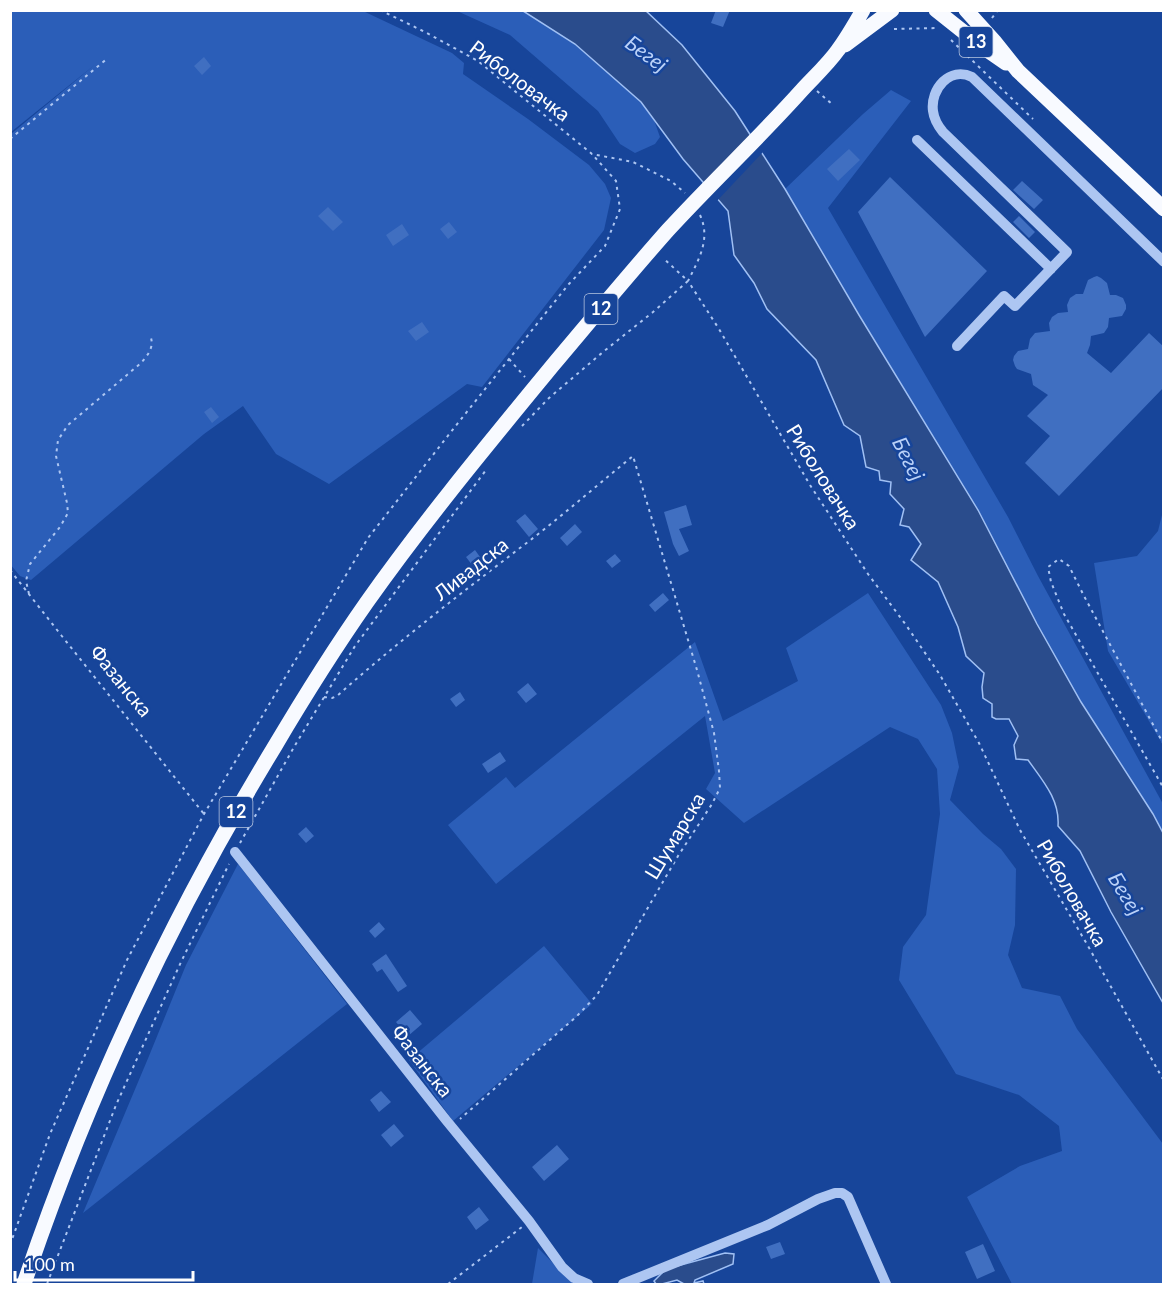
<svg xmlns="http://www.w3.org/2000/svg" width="1174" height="1295" viewBox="0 0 1174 1295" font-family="Lato,sans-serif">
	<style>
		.green { fill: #2b5eb8 }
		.water { fill: #2a4c8c; stroke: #a0c0f4; stroke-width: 1.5 }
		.pier { fill: #17459a }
		.building { fill: #406fc1 }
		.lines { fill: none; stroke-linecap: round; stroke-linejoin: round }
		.path { stroke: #adc6f2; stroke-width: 2; stroke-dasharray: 3 4.5; stroke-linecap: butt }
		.minor { stroke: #adc6f2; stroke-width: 10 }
		.major { stroke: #f8faff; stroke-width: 15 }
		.labels { text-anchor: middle; stroke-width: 5; stroke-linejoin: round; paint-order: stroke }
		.shield { fill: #17459a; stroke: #b9c7e1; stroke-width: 1.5 }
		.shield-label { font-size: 18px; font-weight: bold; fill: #fff }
		.street-label { font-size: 20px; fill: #fff; stroke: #17459a }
		.water-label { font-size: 21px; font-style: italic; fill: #bad1f8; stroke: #17459a }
	</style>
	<rect width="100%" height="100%" fill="#17459a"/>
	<path class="green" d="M11 11H363L452 53 464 63 463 74 528 119 589 165 605 184 611 198 604 230 482 387 467 384 329 484 276 454 243 406 204 434 31 580 20 576 10 564 11 134 97 63 11 132Z
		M457 11H523L575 44 641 102 654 120 660 137 655 144 635 153 620 144 598 111 510 35Z
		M891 90 911 101 828 208 1008 517 1038 576 1163 804V833L1153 814 1081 702 1037 624 978 510 862 319 785 189 863 114Z
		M1163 511V745L1108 651 1094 563 1137 556 1158 531Z
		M868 593 941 705 952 733 959 767 950 800 983 834 1001 849 1016 869 1015 925 1008 955 1022 988 1060 996 1077 1029 1163 1144V1284H1012L967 1197 1020 1166 1062 1151 1059 1126 1019 1095 956 1074 899 980 903 947 926 915 940 814 937 769 918 739 890 727 744 823 706 789 715 773 705 716 496 884 448 825 506 777 515 788 695 642 723 721 798 681 786 648Z
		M238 864 347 1004 83 1213 149 1056 186 965Z
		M544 946 592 1004 453 1121 409 1060Z
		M538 1248 566 1276 576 1284H532Z"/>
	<path class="water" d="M523 11H646L682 45 735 111 785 189 859 315 978 510 1037 624 1081 702 1153 814 1163 833V1003L1111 912 1080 851 1058 826C1060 800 1043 781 1028 760L1016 759 1014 745 1018 736 1009 719H996L992 717V704L983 698 982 687 984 673 966 656 958 627 938 582 911 560 921 544 909 527 900 525 904 509 890 494 891 482 880 480 879 471 866 467 860 436 844 425 816 360 767 309 754 283 734 255 728 211 683 159 641 102 575 44Z
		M725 1253 734 1254 733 1264 695 1280 694 1283 703 1281 704 1284H684L677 1280 662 1284H656L654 1281 666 1269Z"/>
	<path class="pier" d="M752 133 764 151 716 202 702 185Z"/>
	<path class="building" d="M716 10H730L723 27 711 23Z
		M204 57 211 66 202 75 194 66Z
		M849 149 860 160 838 181 827 169Z
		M890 177 987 271 925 337 858 212Z
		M1022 181 1043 200 1034 209 1013 190Z
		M328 207 343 222 333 231 318 216Z
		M1019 216 1035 232 1029 238 1013 222Z
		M449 222 457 232 448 239 440 229Z
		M402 224 409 235 393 246 386 235Z
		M1097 276 1101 278 1107 283 1110 295H1116L1123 298 1126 305V309L1122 316 1109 318 1108 327 1104 333 1091 336 1090 345 1087 353 1111 373 1149 333 1164 347V387L1059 496 1025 463 1050 436 1027 416 1048 395 1033 385 1031 374 1017 369 1015 366 1013 360 1014 356 1018 351 1028 349 1030 339 1035 333 1050 331 1049 323 1052 317 1058 313 1068 312 1067 305 1070 298 1076 294H1083L1088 280 1094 277Z
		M422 322 429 332 416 341 408 331Z
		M211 407 219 417 212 423 204 412Z
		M686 505 692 525 679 529 689 551 679 556 673 544 664 512Z
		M525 514 538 529 529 537 516 521Z
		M575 524 582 532 567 546 560 538Z
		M475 550 485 564 476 570 466 557Z
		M615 554 621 561 612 568 606 561Z
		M663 593 669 600 655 612 649 605Z
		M528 683 537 694 526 703 517 692Z
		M460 692 465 700 456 707 450 699Z
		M500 752 506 761 488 773 482 764Z
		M306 827 314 836 306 843 298 834Z
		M379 922 385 929 375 938 369 931Z
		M386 954 407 986 398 992 382 969 377 972 372 964Z
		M410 1010 422 1024 408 1036 396 1022Z
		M381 1091 391 1102 379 1112 370 1100Z
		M394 1124 404 1136 391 1147 381 1135Z
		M557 1145 569 1159 544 1181 532 1167Z
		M479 1207 489 1220 476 1230 467 1217Z
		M780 1242 785 1254 771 1259 766 1247Z
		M983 1244 995 1271 977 1279 965 1252Z"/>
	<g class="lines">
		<path class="path" d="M380 10 425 32 478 61 592 154 633 162 671 181 685 193
			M992 18 998 10
			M894 29 937 28
			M951 40 1033 119
			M817 91 833 105
			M10 139 108 58
			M700 215C711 239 699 259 688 281L719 329 810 485 868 574 906 625 940 675 979 743 1020 830 1088 946 1164 1081
			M509 359 525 377
			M522 426 549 398 603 352 653 312 688 281 663 258
			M10 570 61 635 204 814
			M29 594 26 581 30 564 60 527 68 513 67 503 56 456 58 440 68 425 141 363C147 356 154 348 151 338
			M324 697 332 698 337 696C401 639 469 587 537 535 570 509 601 482 633 456L697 670 714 733 719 771 720 788 712 804 678 856 597 995 577 1016 460 1119
			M1164 745 1084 596 1069 566 1059 559 1048 567 1051 582 1064 614 1164 789
			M240 843 294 747 355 646 486 470
			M10 1245 50 1134 127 960 204 814 368 538 454 428 568 285 605 246 620 209 616 181 592 154
			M47 1284 116 1105 181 962 229 864
			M448 1284 522 1227"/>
		<path class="minor" d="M917 140 1051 269
			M957 346 1004 296 1015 306 1067 252 943 132C938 126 934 119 933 111 930 89 950 66 972 77L1164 262
			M235 852 446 1120 529 1221 562 1267 574 1278 588 1284
			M623 1284 768 1225 818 1199 835 1193H842L848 1197 886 1284"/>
		<path class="major" d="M936 10 980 45 1006 63
			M966 10 994 41 1018 71 1164 209
			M845 45 892 10
			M24 1284C87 1096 172 916 275 746 304 697 334 649 367 602 425 520 489 443 553 365 591 320 629 274 668 230 712 182 759 138 802 90 814 77 828 64 838 50 847 38 855 24 863 10"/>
	</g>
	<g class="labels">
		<g class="shield">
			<rect x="959.5" y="27" width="33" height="30" rx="4.5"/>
			<rect x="584.5" y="294" width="33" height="30" rx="4.5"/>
			<rect x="219.5" y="797" width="33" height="30" rx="4.5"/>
		</g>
		<g class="shield-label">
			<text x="976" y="48">13</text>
			<text x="601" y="315">12</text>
			<text x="236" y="818">12</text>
		</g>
		<g class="street-label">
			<text transform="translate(520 81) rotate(37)" y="7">Риболовачка</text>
			<text transform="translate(823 477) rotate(58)" y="7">Риболовачка</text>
			<text transform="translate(471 569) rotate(-38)" y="7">Ливадска</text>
			<text transform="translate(121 681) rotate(51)" y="7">Фазанска</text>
			<text transform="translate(675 836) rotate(-59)" y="7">Шумарска</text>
			<text transform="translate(1072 893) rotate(60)" y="7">Риболовачка</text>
			<text transform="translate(422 1061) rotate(52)" y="7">Фазанска</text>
		</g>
		<g class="water-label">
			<text transform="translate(646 54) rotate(36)" y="7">Бегеј</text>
			<text transform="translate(908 459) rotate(63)" y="7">Бегеј</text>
			<text transform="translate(1125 894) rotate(59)" y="7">Бегеј</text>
		</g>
	</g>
	<rect width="1174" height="1295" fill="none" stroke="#ffffff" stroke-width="24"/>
	<path d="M15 1271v9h178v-9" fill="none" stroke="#ffffff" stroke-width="3"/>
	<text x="24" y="1271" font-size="18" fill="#ffffff" stroke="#17459a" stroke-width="4.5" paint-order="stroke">100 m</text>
</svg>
